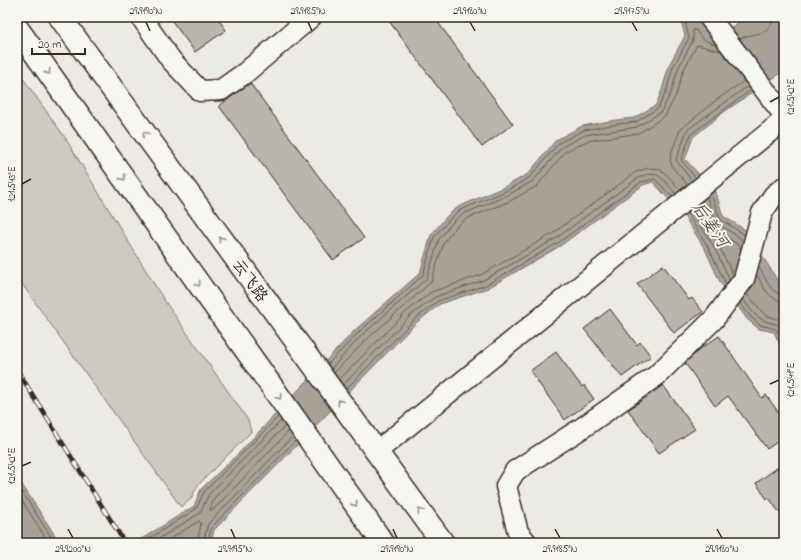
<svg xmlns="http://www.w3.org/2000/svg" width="801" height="560" viewBox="0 0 801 560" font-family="'Indie Flower','LXGW WenKai TC',sans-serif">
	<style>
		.green { fill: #cdcac4; stroke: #847a71 }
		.water { fill: #a8a198; stroke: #7c7167 }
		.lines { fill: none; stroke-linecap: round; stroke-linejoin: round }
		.shore { stroke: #675a4f; stroke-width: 1 }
		.building { fill: #bab4ae; stroke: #3b2a1e }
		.minor-casing { stroke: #3b2a1e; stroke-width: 23 }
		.major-casing { stroke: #3b2a1e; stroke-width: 25 }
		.minor { stroke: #f6f6f2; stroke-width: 20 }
		.major { stroke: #f6f6f2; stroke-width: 22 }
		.rail-casing { stroke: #3b2a1e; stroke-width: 4.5 }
		.rail { stroke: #f6f6f2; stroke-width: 3; stroke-dasharray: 9; stroke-linecap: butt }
		.oneway { stroke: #989088 }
		.ticks { fill: none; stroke: #3b2a1e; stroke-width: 1.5 }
		.labels { text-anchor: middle; stroke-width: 4; stroke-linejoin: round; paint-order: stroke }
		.street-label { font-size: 16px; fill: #3b2a1e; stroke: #f6f6f2 }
		.water-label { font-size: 17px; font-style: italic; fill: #615449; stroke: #f6f6f2 }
		.neatline { fill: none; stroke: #3b2a1e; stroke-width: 1.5 }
		.ticks-label { font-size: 10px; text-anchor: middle; fill: #3b2a1e }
	</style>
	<rect width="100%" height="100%" fill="#ebeae5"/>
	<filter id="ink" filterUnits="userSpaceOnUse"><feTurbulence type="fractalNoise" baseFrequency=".025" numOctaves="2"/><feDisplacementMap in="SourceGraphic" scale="8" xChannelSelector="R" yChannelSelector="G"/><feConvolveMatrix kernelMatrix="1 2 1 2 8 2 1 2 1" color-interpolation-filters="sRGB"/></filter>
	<g filter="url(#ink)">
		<path class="green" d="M17 70 64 136 164 300 248 420 251 432 198 485 191 499 181 507 17 277Z"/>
		<path class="water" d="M680 17H700L708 32 718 36 742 20H756L761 17H784V71L724 112 693 137 685 159 716 193 723 216 747 231 778 281 784 288V346L780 345 774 332 759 329 747 319 720 282 705 249 684 216 653 182 643 185 560 246 488 288 440 304 416 323 214 530 211 543H135L194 506 201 489 237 455 355 330 420 273 431 235 447 216 458 207 504 187 528 174 556 140 582 126 616 120 634 118 656 105 662 90 669 65 685 36Z
			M17 477 60 543H22L17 535Z"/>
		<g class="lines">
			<path class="shore" d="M740 39C752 31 772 38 773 17
				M696 178 681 160 691 134 751 90
				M692 181 676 160 687 130 748 86
				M687 184 673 168 670 161 671 154 680 130 715 101 744 81
				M711 194 720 219 745 235
				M707 197 716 222 740 238 743 242
				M695 206 704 220 707 221 702 201
				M690 210 713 245 730 280
				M687 213 708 247 726 284
				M759 267C765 277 770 294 784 295
				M733 275 711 229H714L736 243 741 249
				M757 275C763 286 769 301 784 301
				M747 294 765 315 784 321
				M743 299C748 306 754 316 763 320 772 325 779 321 784 332
				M740 303 750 316 760 325 776 329 784 342
				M328 364 358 333 423 275 434 237 450 219 460 210 506 191 530 177 559 143 584 130 617 124 636 122 658 108 666 92 673 67 689 38 684 17
				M331 369 361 336 427 278 439 239 453 222 463 214 508 195 533 181 562 147 585 135 637 127 661 112 671 93 678 69 693 40V30H696L702 39 716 45
				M334 373 365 341 431 282 444 242 457 226 466 219 510 201 537 186 566 151 587 141 639 133 665 116 676 95 683 71 697 45 721 51
				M339 380 406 312 431 292 481 275 552 234 636 172C661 162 665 173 680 190
				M343 385 410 316 435 297 484 280 555 239 638 178C659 168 662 179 676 194
				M346 389 414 320 438 301 486 285 558 243 641 182 655 179 672 197
				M285 426 214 498 210 510H213L289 431
				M17 484 55 543
				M17 493 49 543
				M142 543 196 509 204 492 278 417
				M152 543 200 513 209 494 281 421
				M163 543 199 521 201 524 197 543
				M203 543 208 524 293 436
				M208 543 211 528 295 441"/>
		</g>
		<path class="building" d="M169 17H217L226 30 195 52Z
			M386 17H434L513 124 482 147Z
			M250 83 364 238 333 260 219 106Z
			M663 265 689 300 692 298 703 312 674 333 637 284Z
			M610 309 637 345 640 342 651 356 622 377 584 329Z
			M719 336 762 398 766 395 784 420V437L767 449 728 396 715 406 685 363 700 349Z
			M556 352 582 387 584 385 594 399 565 420 530 371Z
			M663 385 695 429 659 453 628 410Z
			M784 463V519L769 498 767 499 756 483Z"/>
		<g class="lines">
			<g class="minor-casing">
				<path id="minor" d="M141 17 171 60 200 91 221 90 245 73 311 17
					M709 17 784 115
					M376 452 784 120
					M527 543 518 532 506 486 515 471 582 428 656 376 714 319 744 279 762 213 774 195 784 187"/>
			</g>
			<g class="major-casing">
				<path id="major" d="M60 17 443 543
					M17 28 383 543"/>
			</g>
			<use href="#minor" class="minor"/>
			<use href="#major" class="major"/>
			<g class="rail-casing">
				<path id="rail" d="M17 370 125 543"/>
			</g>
			<use href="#rail" class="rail"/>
		</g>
		<defs><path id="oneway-chevron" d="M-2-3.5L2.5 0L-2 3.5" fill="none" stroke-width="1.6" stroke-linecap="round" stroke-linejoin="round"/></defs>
		<g class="oneway">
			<use href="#oneway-chevron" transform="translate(48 72) rotate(55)"/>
			<use href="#oneway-chevron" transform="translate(145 134) rotate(-126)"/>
			<use href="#oneway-chevron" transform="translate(123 178) rotate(55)"/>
			<use href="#oneway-chevron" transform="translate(221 239) rotate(-126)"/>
			<use href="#oneway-chevron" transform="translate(198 284) rotate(55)"/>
			<use href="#oneway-chevron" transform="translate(279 397) rotate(55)"/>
			<use href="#oneway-chevron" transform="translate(340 402) rotate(-126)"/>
			<use href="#oneway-chevron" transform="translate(355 504) rotate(55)"/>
			<use href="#oneway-chevron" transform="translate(420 511) rotate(-126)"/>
		</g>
	</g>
	<path class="ticks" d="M146 22 150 31M308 22 312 31M470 22 475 31M632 22 637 31M770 102 779 97M22 184 31 179M770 384 779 380M22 466 31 462M68 529 73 538M231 529 235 538M393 529 397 538M555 529 560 538M717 529 722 538"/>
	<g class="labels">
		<g class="street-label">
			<text transform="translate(251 280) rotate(54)" y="6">云飞路</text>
		</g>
		<g class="water-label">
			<text transform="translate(711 224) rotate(56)" y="6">后姜河</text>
		</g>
	</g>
	<rect width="801" height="560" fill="none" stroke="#f6f6f2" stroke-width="44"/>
	<path d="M32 48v6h53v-6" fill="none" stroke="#3b2a1e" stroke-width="2"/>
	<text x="38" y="48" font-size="12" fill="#3b2a1e" stroke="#f6f6f2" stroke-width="3" paint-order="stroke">20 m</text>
	<rect x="22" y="22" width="757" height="516" class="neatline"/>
	<g class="ticks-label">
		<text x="146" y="14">29.9190°N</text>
		<text x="308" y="14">29.9185°N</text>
		<text x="470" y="14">29.9180°N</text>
		<text x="632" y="14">29.9175°N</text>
		<text transform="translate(790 97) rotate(-90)" y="4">121.542°E</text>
		<text transform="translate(11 184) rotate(-90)" y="4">121.543°E</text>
		<text transform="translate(790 380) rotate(-90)" y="4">121.541°E</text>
		<text transform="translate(11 466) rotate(-90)" y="4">121.542°E</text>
		<text x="73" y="552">29.9200°N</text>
		<text x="235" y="552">29.9195°N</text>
		<text x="397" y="552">29.9190°N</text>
		<text x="560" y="552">29.9185°N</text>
		<text x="722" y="552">29.9180°N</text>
	</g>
</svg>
